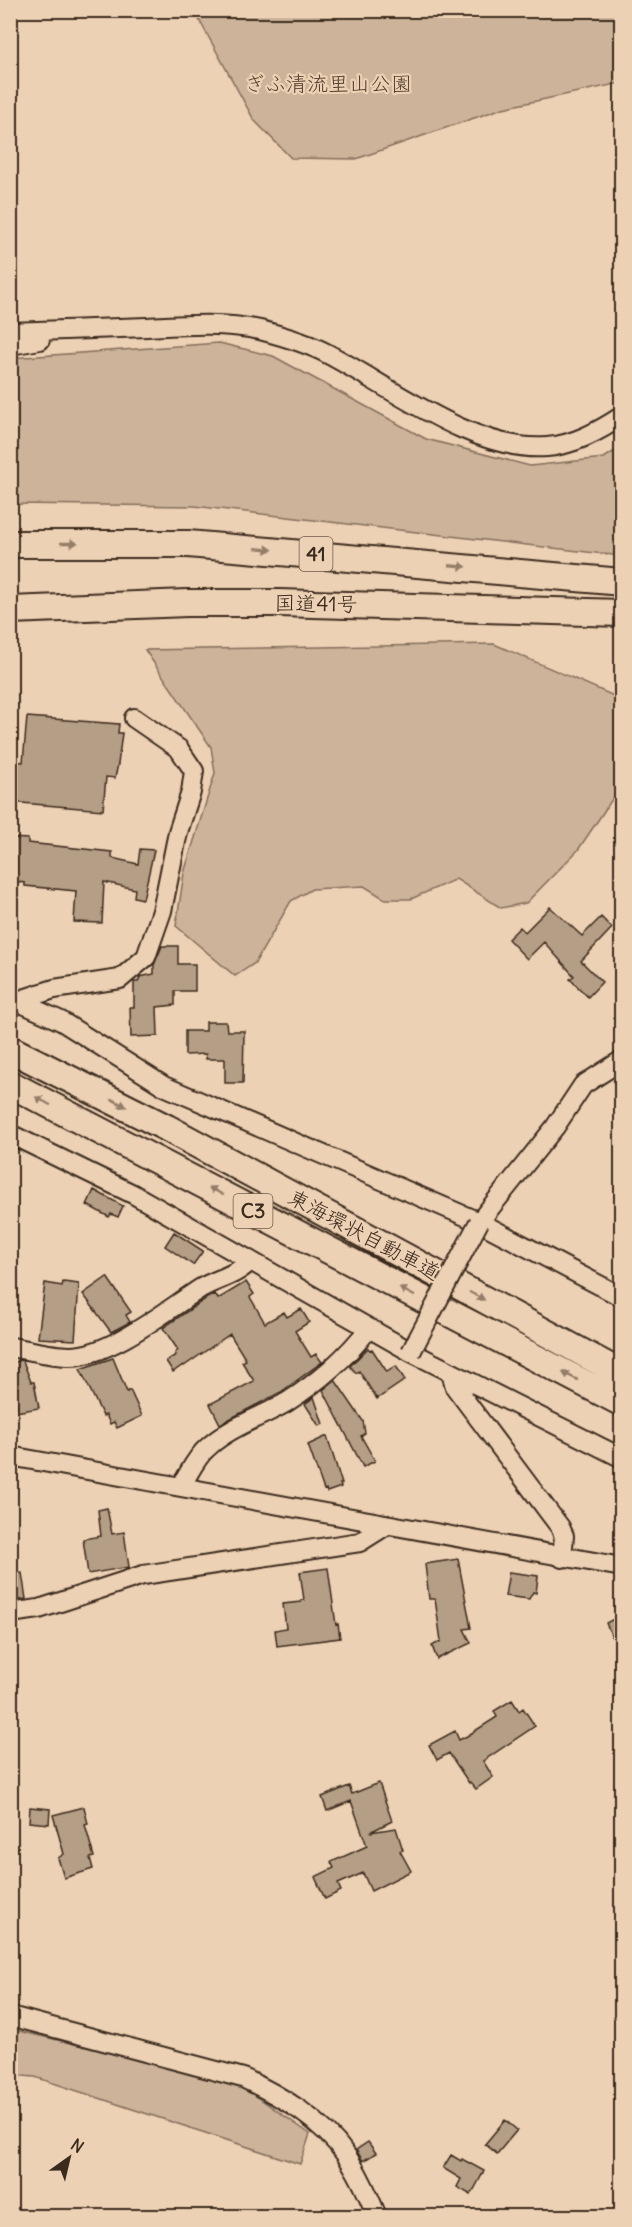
<svg xmlns="http://www.w3.org/2000/svg" width="632" height="2227" viewBox="0 0 632 2227" font-family="Delius,'Klee One',sans-serif">
	<style>
		.green { fill: #ccb399; stroke: #846e5c; stroke-width: 1.5 }
		.building { fill: #b59e86; stroke: #3b2a1e; stroke-width: 1.5 }
		.lines { fill: none; stroke-linecap: round; stroke-linejoin: round }
		.minor-casing { stroke: #3b2a1e; stroke-width: 22 }
		.highway-casing { stroke: #3b2a1e; stroke-width: 30 }
		.minor { stroke: #edd1b4; stroke-width: 18 }
		.highway { stroke: #edd1b4; stroke-width: 26 }
		.minor-bridge-casing { stroke: #3b2a1e; stroke-width: 22; stroke-linecap: butt }
		.minor-bridge { stroke: #edd1b4; stroke-width: 18 }
		.oneway { fill: #947e69 }
		.labels { text-anchor: middle; stroke-width: 4.5; stroke-linejoin: round; paint-order: stroke }
		.shield { fill: #edd1b4; stroke: #705c4b; stroke-width: 1.5 }
		.shield-label { font-size: 20px; font-weight: bold; fill: #3b2a1e }
		.park-label { font-size: 21px; fill: #513f30; stroke: #edd1b4 }
		.street-label { font-size: 21px; fill: #3b2a1e; stroke: #edd1b4 }
	</style>
	<rect width="100%" height="100%" fill="#edd1b4"/>
	<filter id="ink" filterUnits="userSpaceOnUse"><feTurbulence type="fractalNoise" baseFrequency=".0167" numOctaves="2"/><feDisplacementMap in="SourceGraphic" scale="12" xChannelSelector="R" yChannelSelector="G"/><feConvolveMatrix kernelMatrix="1 2 1 2 8 2 1 2 1" color-interpolation-filters="sRGB"/></filter>
	<g filter="url(#ink)">
		<path class="green" d="M191 11H621V83L503 108 356 159 291 158 254 120 196 14Z
			M219 343 273 356 426 439 530 466 604 458 621 447V556L194 506 11 504V358Z
			M494 644 621 699V786L578 850 526 903 501 908 456 879 411 899H385L364 886 312 889 291 901 255 963 235 976 176 926 184 873 215 773 211 747 145 650Z
			M10 2029 235 2081 310 2134 300 2164 35 2077 11 2075Z"/>
		<path class="building" d="M27 717 119 724 118 733H122L118 764 115 778 106 777 103 810 10 802V785H13L15 761 23 762Z
			M10 838 28 839V843L112 852V858L138 864 140 849 154 850 143 899 134 897 135 889 104 882 102 923 74 922 76 891 25 886V883L10 881Z
			M550 907 582 936 601 917 612 928 581 961 602 982 588 997 570 979 574 976 544 942 527 959 508 939 520 927 525 932Z
			M162 946H178V964H195V991H175V1005L157 1007 158 1036 131 1037 130 1007H134V982H138L140 977 154 974V965Z
			M206 1022H226L227 1031H244L243 1083H225V1059H206V1054L185 1055V1031H206Z
			M94 1190 123 1206 118 1217 111 1214 109 1217 87 1205Z
			M174 1232 203 1251 193 1265 165 1246Z
			M107 1277 131 1312 126 1315 130 1322 111 1332 83 1294Z
			M63 1282 79 1284 75 1340 38 1338 45 1283 62 1286Z
			M246 1282 254 1294 250 1297 265 1323 284 1312 287 1317 301 1309 309 1322 295 1331 311 1357 316 1354 322 1362 281 1392 220 1424 210 1404 254 1381 242 1362 246 1360 230 1334 184 1366 183 1365 173 1372 166 1361 176 1355 175 1353 178 1350 163 1328 207 1298 215 1294 218 1299Z
			M368 1348 370 1350 372 1349 387 1372 396 1366 405 1380 377 1399 359 1371 356 1373 350 1366Z
			M113 1358 127 1392 130 1390 142 1416 117 1428 114 1422 110 1424 106 1415 103 1416 80 1369Z
			M21 1360 23 1361 31 1382H34L39 1408 10 1413V1386L17 1385 10 1364Z
			M335 1380 363 1421 365 1433 361 1436 375 1461 363 1467 323 1390Z
			M314 1397 323 1424 319 1426 305 1404Z
			M327 1436 342 1484H340L341 1487 327 1492 326 1489 324 1490 308 1445Z
			M107 1508 112 1534 124 1532 129 1567 88 1574 83 1539 101 1536 98 1510Z
			M458 1559 471 1628 464 1629 471 1643 437 1659 432 1646 441 1641 435 1599H429L425 1564Z
			M328 1568 336 1625 338 1624 340 1638 277 1646 275 1630 286 1628 283 1604 301 1602V1600H304L300 1572Z
			M509 1572 538 1576 536 1593 533 1592 529 1599 505 1596Z
			M22 1573 26 1599 10 1601V1575Z
			M621 1615V1657L606 1623Z
			M512 1700 519 1711 523 1708 535 1726 483 1761 493 1777 476 1789 470 1782 469 1783 449 1753 437 1760 429 1745 455 1731 459 1740 467 1736 497 1717 494 1711Z
			M379 1783 392 1821 370 1832 396 1828 403 1850 400 1851 411 1871 371 1891 363 1873 338 1884 341 1891 325 1899 315 1877 334 1868 331 1862 367 1846 351 1801 327 1811 322 1797 349 1786 352 1794Z
			M30 1807 50 1809 49 1824 29 1822Z
			M84 1807 88 1824 85 1825 94 1857 90 1858 93 1869 64 1878 58 1858 64 1854 53 1815Z
			M505 2120 517 2130 497 2154 485 2144Z
			M368 2142 376 2153 363 2161 356 2150Z
			M451 2155 461 2161 462 2159 484 2171 471 2195 457 2187 461 2179 443 2168Z"/>
		<g class="lines">
			<g class="minor-casing">
				<path id="minor" d="M10 332C56 330 101 329 147 327 184 325 223 322 260 330 283 336 308 343 328 354 391 387 475 453 547 447 574 445 599 431 622 416
					M10 345 40 340
					M10 998 61 1021 164 1086 479 1222 622 1297
					M14 1005 17 1001 54 989 120 979 146 957 162 911 178 832 191 792 194 771 179 749 134 718
					M10 1134 133 1194 411 1352 622 1458
					M479 1222 555 1127 583 1085 622 1060
					M10 1347C30 1350 51 1356 70 1356 110 1356 167 1310 201 1288 217 1279 237 1275 249 1262
					M451 1372 455 1387 560 1527 564 1536 562 1558
					M10 1456 622 1567
					M181 1486C189 1474 196 1457 207 1448 231 1426 260 1418 287 1402 317 1383 348 1356 369 1328
					M10 1613 39 1609 143 1575 360 1542 387 1525
					M10 2016 243 2078C281 2096 321 2119 346 2155 359 2174 368 2195 377 2216"/>
			</g>
			<g class="highway-casing">
				<path id="highway" d="M10 544H188L622 582
					M10 610 187 603H279L622 613
					M10 1049 167 1128 622 1374
					M10 1084 622 1403"/>
			</g>
			<use href="#minor" class="minor"/>
			<use href="#highway" class="highway"/>
			<g class="minor-bridge-casing">
				<path id="minor-bridge" d="M411 1352 479 1222"/>
			</g>
			<use href="#minor-bridge" class="minor-bridge"/>
		</g>
		<defs><path id="oneway-solid" d="M-6-.8H1V-3.2L6.5 0L1 3.2V.8H-6Z" transform="scale(1.5)"/></defs>
		<g class="oneway">
			<use href="#oneway-solid" transform="translate(69 543)"/>
			<use href="#oneway-solid" transform="translate(264 549) rotate(5)"/>
			<use href="#oneway-solid" transform="translate(458 566) rotate(5)"/>
			<use href="#oneway-solid" transform="translate(43 1101) rotate(-152)"/>
			<use href="#oneway-solid" transform="translate(119 1103) rotate(27)"/>
			<use href="#oneway-solid" transform="translate(216 1191) rotate(-152)"/>
			<use href="#oneway-solid" transform="translate(407 1292) rotate(-152)"/>
			<use href="#oneway-solid" transform="translate(477 1296) rotate(28)"/>
			<use href="#oneway-solid" transform="translate(570 1376) rotate(-153)"/>
		</g>
	</g>
	<g class="labels">
		<g class="shield">
			<rect x="299.5" y="537" width="33" height="34" rx="4.5"/>
			<rect x="233.5" y="1194" width="39" height="34" rx="4.5"/>
		</g>
		<g class="shield-label">
			<text x="316" y="561">41</text>
			<text x="253" y="1218">C3</text>
		</g>
		<g class="park-label">
			<text x="328" y="91">ぎふ清流里山公園</text>
		</g>
		<g class="street-label">
			<text transform="translate(316 604) rotate(1)" y="7">国道41号</text>
			<text transform="translate(364 1235) rotate(28)" y="7">東海環状自動車道</text>
		</g>
	</g>
	<rect width="632" height="2227" fill="none" stroke="#edd1b4" stroke-width="36"/>
	<rect x="18" y="18" width="596" height="2191" fill="none" stroke="#3b2a1e" stroke-width="2" filter="url(#ink)"/>
	<g transform="translate(69 2158) rotate(34)" stroke="#edd1b4" stroke-width="4.5" paint-order="stroke">
	<path d="M0-4.5L10 22L0 15L-10 22Z" fill="#3b2a1e"/>
	<text y="-9" font-size="16" font-weight="bold" text-anchor="middle" fill="#3b2a1e">N</text>
	</g>
</svg>
